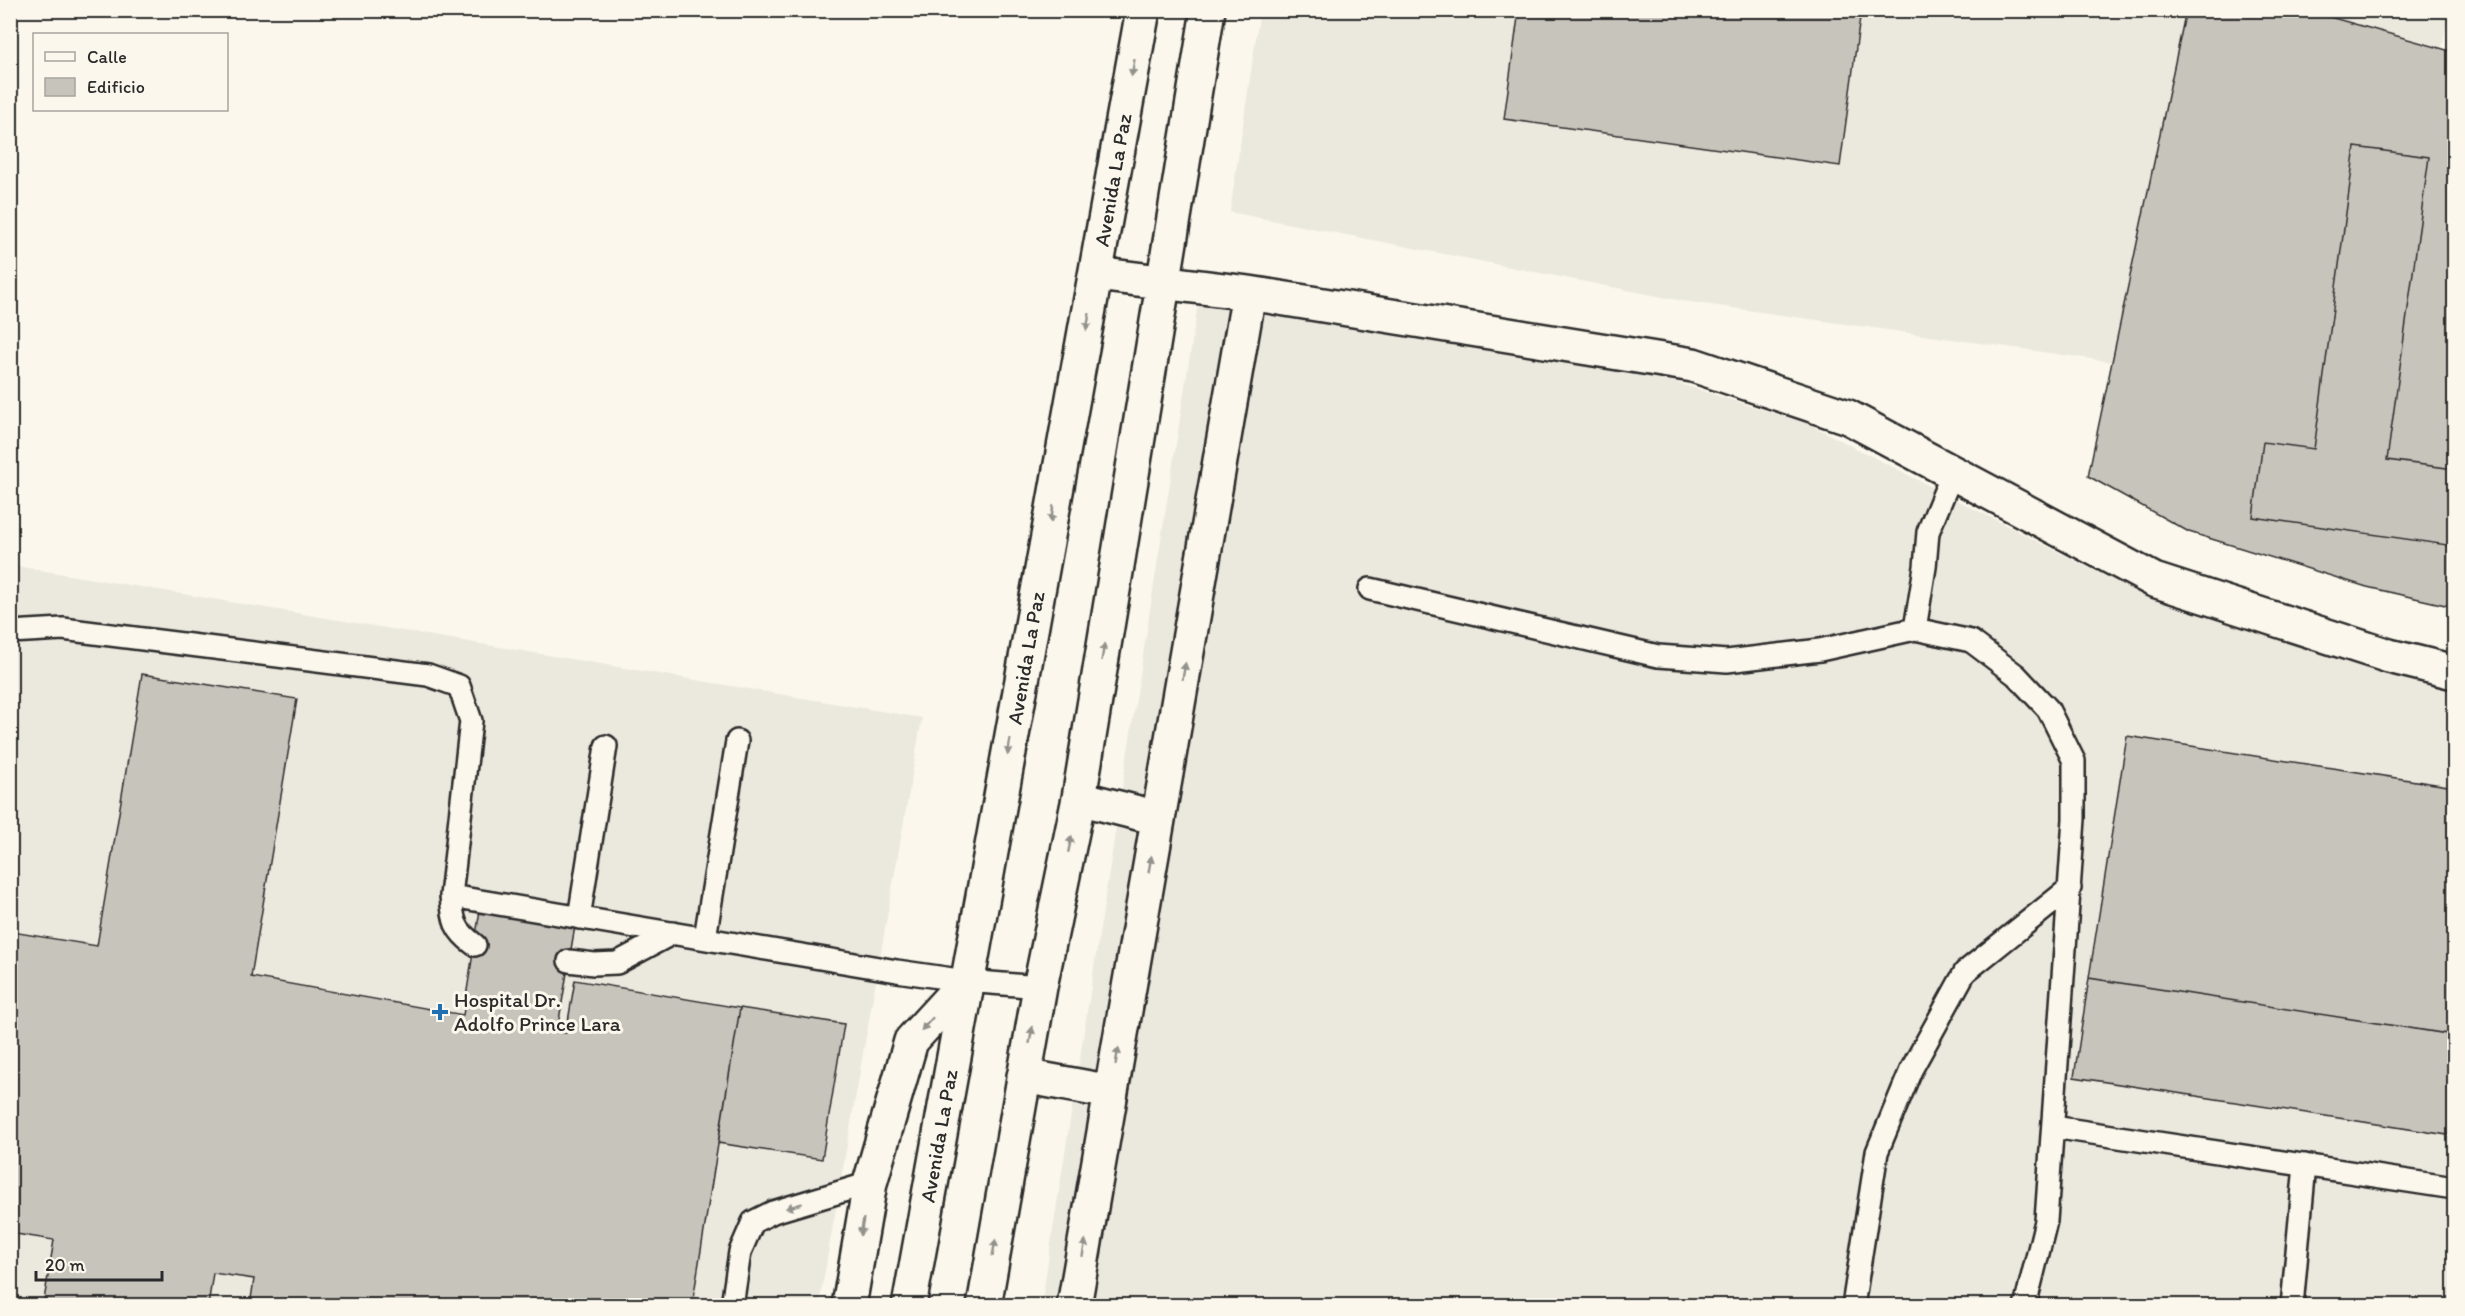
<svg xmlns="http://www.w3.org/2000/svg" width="2465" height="1316" viewBox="0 0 2465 1316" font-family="Itim,sans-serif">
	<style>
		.built { fill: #ebe8de }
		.building { fill: #c7c4bc; stroke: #2b2b2b; stroke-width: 1.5 }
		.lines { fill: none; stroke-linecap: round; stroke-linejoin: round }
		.service-casing { stroke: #2b2b2b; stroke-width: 26 }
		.minor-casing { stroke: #2b2b2b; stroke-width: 38 }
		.service { stroke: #fbf7ec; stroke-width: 21 }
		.minor { stroke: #fbf7ec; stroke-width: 33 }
		.oneway { fill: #93918c }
		.poi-dot { fill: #1f6fb2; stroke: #fbf7ec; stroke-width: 2 }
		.labels { text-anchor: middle; stroke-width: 6; stroke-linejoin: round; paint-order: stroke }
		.street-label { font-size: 21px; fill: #2b2b2b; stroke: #fbf7ec }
		.poi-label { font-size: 21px; fill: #2b2b2b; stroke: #fbf7ec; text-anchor: start }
	</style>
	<rect width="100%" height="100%" fill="#fbf7ec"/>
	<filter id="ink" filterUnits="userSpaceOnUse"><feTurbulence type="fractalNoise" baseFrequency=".0167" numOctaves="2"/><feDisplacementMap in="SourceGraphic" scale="12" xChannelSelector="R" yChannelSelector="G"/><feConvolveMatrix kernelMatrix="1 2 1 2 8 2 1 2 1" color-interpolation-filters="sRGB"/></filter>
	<g filter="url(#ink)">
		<path class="built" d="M1260 11H2186L2113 362 1683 301 1230 212Z
			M2305 11H2449L2442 49Z
			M1200 291 1578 352 1809 424 2128 588 2386 663 2454 680V1305L1041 1306Z
			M10 565 922 718 819 1305H11Z"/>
		<path class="building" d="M1519 10H1861L1840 166 1504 119Z
			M2186 10H2305L2454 52V607L2367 587 2189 532 2088 476Z
			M2355 147 2429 157 2387 460 2454 469V546L2253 517 2263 442 2314 449Z
			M2454 265V295L2450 294Z
			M142 674 297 699 251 977 463 1015 481 904 576 920 557 1032 566 1033 575 980 740 1008 692 1306H250L254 1279 213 1273 208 1306H43L54 1240 10 1233V911L15 912 12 932 97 946Z
			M2127 736 2454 787V1035L2089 978Z
			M2089 978 2454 1035V1136L2074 1077Z
			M740 1008 844 1024 822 1159 718 1143Z"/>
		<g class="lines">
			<g class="service-casing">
				<path id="service" d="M1952 474 1928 532 1925 567 1915 629 1971 641 2016 675 2048 709 2074 761V819L2046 1221 2025 1306
					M1370 589 1658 656 1727 661 1820 650 1915 629
					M10 632 63 629 428 675 459 686 471 721 451 896 897 971 966 981 1040 987
					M451 896C453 920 454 930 475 945
					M579 918 606 746
					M705 938 737 741
					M569 961 594 964 617 963 673 933
					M2053 1127 2454 1188
					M732 1306 740 1252 753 1222 773 1212 870 1183
					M1853 1306 1877 1152 1911 1070 1965 972 2070 888
					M2292 1306 2305 1165"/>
			</g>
			<g class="minor-casing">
				<path id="minor" d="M1096 274 1249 293 1693 365 1848 417 2154 580 2389 656 2454 672
					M1079 798 1158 818
					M1024 1076 1111 1092
					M849 1306 870 1183 911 1041 966 981
					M909 1306 1143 10
					M984 1306 1040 987 1079 798 1208 10
					M1074 1306 1249 293"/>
			</g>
			<use href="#service" class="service"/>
			<use href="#minor" class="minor"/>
		</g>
		<defs><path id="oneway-solid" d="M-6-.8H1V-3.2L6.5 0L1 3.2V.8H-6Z" transform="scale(1.5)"/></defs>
		<g class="oneway">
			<use href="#oneway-solid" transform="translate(1133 68) rotate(100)"/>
			<use href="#oneway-solid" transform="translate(1088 322) rotate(100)"/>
			<use href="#oneway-solid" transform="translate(1052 514) rotate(100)"/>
			<use href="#oneway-solid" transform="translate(1103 652) rotate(-81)"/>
			<use href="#oneway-solid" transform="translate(1184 671) rotate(-80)"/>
			<use href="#oneway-solid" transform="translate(1009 747) rotate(100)"/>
			<use href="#oneway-solid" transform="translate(1070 844) rotate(-78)"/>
			<use href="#oneway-solid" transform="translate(1150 864) rotate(-80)"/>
			<use href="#oneway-solid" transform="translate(927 1024) rotate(132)"/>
			<use href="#oneway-solid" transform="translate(1031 1035) rotate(-80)"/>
			<use href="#oneway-solid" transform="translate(1117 1056) rotate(-80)"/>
			<use href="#oneway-solid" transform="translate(794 1206) rotate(163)"/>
			<use href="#oneway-solid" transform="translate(862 1227) rotate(100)"/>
			<use href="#oneway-solid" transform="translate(994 1248) rotate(-80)"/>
			<use href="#oneway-solid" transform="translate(1084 1248) rotate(-80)"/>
		</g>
	</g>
	<path class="poi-dot" d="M437 1003h6v6h6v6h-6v6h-6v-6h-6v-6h6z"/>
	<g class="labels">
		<g class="street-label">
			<text transform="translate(1113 180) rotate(-80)" y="7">Avenida La Paz</text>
			<text transform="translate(1026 658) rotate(-80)" y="7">Avenida La Paz</text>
			<text transform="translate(939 1136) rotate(-80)" y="7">Avenida La Paz</text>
		</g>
		<g class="poi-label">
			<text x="454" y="1007">Hospital Dr.<tspan x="454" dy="24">Adolfo Prince Lara</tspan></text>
		</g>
	</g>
	<rect width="2465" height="1316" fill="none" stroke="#fbf7ec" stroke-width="36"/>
	<rect x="18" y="18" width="2429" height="1280" fill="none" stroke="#2b2b2b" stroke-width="2" filter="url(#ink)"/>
	<rect x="33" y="33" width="195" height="78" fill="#fbf7ec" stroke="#a8a59f" stroke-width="1.5"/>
	<rect x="45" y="52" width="30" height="9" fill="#fbf7ec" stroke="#a8a59f" stroke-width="1.5"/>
	<text x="87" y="63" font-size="18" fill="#2b2b2b">Calle</text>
	<rect x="45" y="78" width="30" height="18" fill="#c7c4bc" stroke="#a8a59f" stroke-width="1.5"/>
	<text x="87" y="93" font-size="18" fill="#2b2b2b">Edificio</text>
	<path d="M36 1271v9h126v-9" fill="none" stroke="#2b2b2b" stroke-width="3"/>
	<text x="45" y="1271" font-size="18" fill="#2b2b2b" stroke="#fbf7ec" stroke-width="4.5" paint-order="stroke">20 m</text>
</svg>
